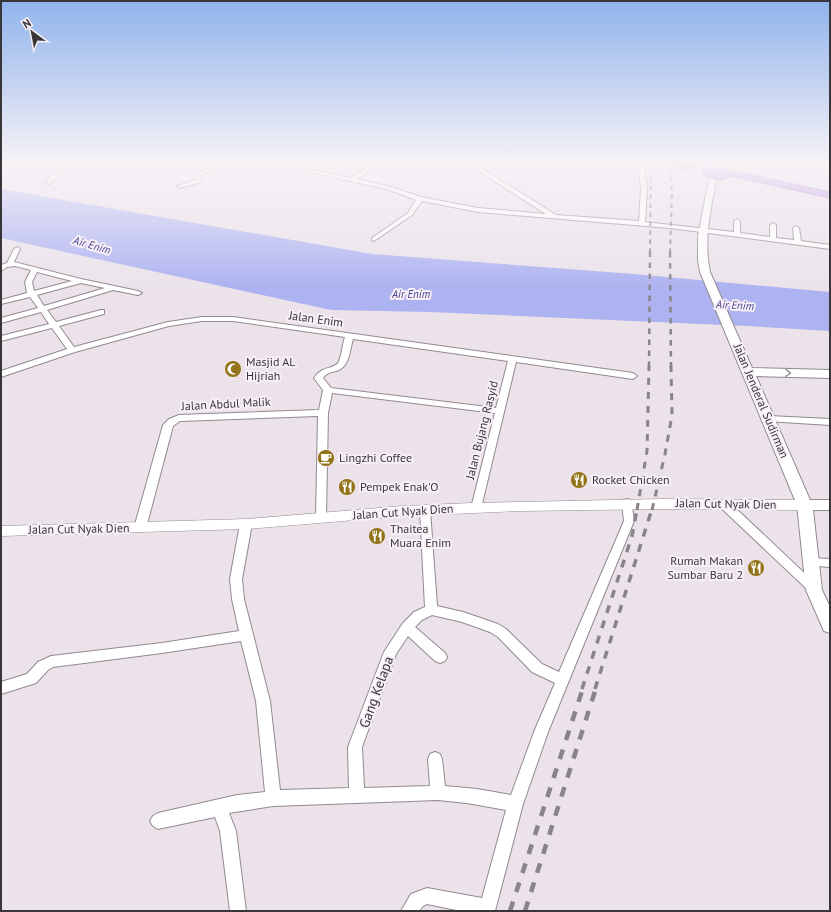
<svg xmlns="http://www.w3.org/2000/svg" width="831" height="912" viewBox="0 0 831 912" font-family="'PT Sans',sans-serif">
	<style>
		.water { fill: #adb2f1 }
		.lines { fill: none; stroke-linecap: round; stroke-linejoin: round }
		.minor-casing { stroke: #928991; stroke-width: 2 }
		.tertiary-casing { stroke: #928991; stroke-width: 1 }
		.secondary-casing { stroke: #928991; stroke-width: 2 }
		.trunk-casing { stroke: #7b55a2; stroke-width: 1 }
		.minor { fill: #fff; fill-rule: evenodd }
		.tertiary { fill: #fff; fill-rule: evenodd }
		.secondary { fill: #fff; fill-rule: evenodd }
		.trunk { fill: #b284e2; fill-rule: evenodd }
		.rail-far4 { stroke: #898489; stroke-width: 2; stroke-dasharray: 4.5 4.5; stroke-linecap: butt }
		.rail-far3 { stroke: #898489; stroke-width: 2.5; stroke-dasharray: 5.5 5.5; stroke-linecap: butt }
		.rail-far2 { stroke: #898489; stroke-width: 3; stroke-dasharray: 7 7; stroke-linecap: butt }
		.rail-far1 { stroke: #898489; stroke-width: 3.5; stroke-dasharray: 8 8; stroke-linecap: butt }
		.rail { stroke: #898489; stroke-width: 4.5; stroke-dasharray: 10 10; stroke-linecap: butt }
		.wall { fill: #c68ba4 }
		.oneway { stroke: #9c9a9c }
		.labels { text-anchor: middle; stroke-width: 4; stroke-linejoin: round; paint-order: stroke }
		.far-water-label { font-size: 11px; font-style: italic; fill: #45458f; stroke: #f8eff7 }
		.street-label { font-size: 12px; fill: #393639; stroke: #f8eff7 }
		.poi-label { font-size: 12px; fill: #393639; stroke: #f8eff7; text-anchor: start }
		.near-street-label { font-size: 14px; fill: #393639; stroke: #f8eff7 }
	</style>
	<rect width="100%" height="100%" fill="#ebe2ea"/>
	<path class="water" d="M1 189 372 254 634 274 830 292V331L747 326 430 312 331 310 1 238Z"/>
	<g class="lines">
		<g class="minor-casing">
			<path id="minor" d="M95 161H112L69 168 61 172 50 184 45 183C61 163 72 165 95 161Z
				M227 161H235L202 175 201 182 180 188 177 186 196 180 197 173Z
				M259 161H271L350 178C364 170 377 161 393 161L378 167 356 179 391 187 421 197 478 208 546 214 463 161H470L556 215 639 221 641 189 639 170 589 167 577 163 578 161 589 163 641 166 644 168 647 189 645 222 734 232V221L737 219 740 221V233L770 237V225L773 223 776 225V238L794 240 793 228 796 226 799 228 801 241 830 245V249L670 228 478 212 422 201 412 215 374 241 372 240V238L408 213 416 200 387 189Z
				M17 247 20 249 14 262 81 279 138 291 142 293 138 295 113 290 47 310 56 322 101 310H104V314L59 326 74 347 168 322 202 317H233L633 373 637 376 633 379 516 362 481 508 480 511H472L471 508 495 413 332 393 328 413 326 517 325 520H317L316 517 318 416 180 421 173 426 146 528 144 531H136L134 528 163 425 169 419 179 415 319 410 323 390 314 378C323 365 332 370 338 363 342 356 342 345 345 337L233 321H202L169 326 75 352 1 377V371L67 349 52 328 1 341V336L49 324 41 312 1 323V318L38 308 30 297 1 304V300L27 293 25 282 31 270 15 266 7 267 1 271V265L7 263 14 249ZM37 272 72 281 34 291 32 282ZM81 283 105 288 44 306 37 295ZM353 339 508 361 496 408 331 388 323 378C328 371 332 373 339 370 350 365 350 348 353 339Z
				M769 416 830 419V425L766 421 764 419Z
				M627 499 631 500 634 521 548 732 523 804 495 911H461L427 904 423 906 419 911H401L411 894 427 888 482 898 506 810 467 803 438 800 273 806 229 813 236 831 246 911H230L220 831 215 817 158 829 153 826 150 821 153 816 158 813 237 795 265 792 256 701 241 641 162 653 53 667 48 670 36 683 1 694V682L27 674 38 662 51 656 162 643 239 631 232 599 230 579 240 524 242 521H250L252 524 242 579 244 599 270 701 280 790 349 788 348 747 384 652 403 623 414 612 425 607 420 510 421 507H429L430 510 437 606 463 612 498 624 506 629 542 664 559 672 624 521 622 503 623 500ZM432 615 462 622 490 632 498 637 532 672 555 683 534 732 511 795 477 789 445 786 442 759 440 754 435 752 430 754 428 759 430 786 364 788 362 747 396 654 408 636 435 661 440 663 445 661 447 657 445 653 415 627 422 620Z
				M724 500 728 501 818 586 820 589 818 592 814 594 810 592 720 507 719 504 720 501Z
				M810 558 830 559V567L806 565 804 562 806 559Z"/>
		</g>
		<g class="tertiary-casing">
			<path id="tertiary" d="M662 499 805 500 810 502 812 505 810 508 805 510 662 509 520 511 403 516 247 529 1 536V526L247 519 403 506 472 503Z"/>
		</g>
		<g class="secondary-casing">
			<path id="secondary" d="M710 174H713L717 176C711 208 703 239 710 272L752 368 830 370V378L756 376 810 500H830V510H813L822 590 830 607V633L824 631 806 590 797 505 700 272 698 260V236Z"/>
		</g>
		<g class="trunk-casing">
			<path id="trunk" d="M709 167 725 169 830 192V198L730 176C723 183 708 180 702 173L706 168Z"/>
		</g>
		<use href="#minor" class="minor"/>
		<use href="#tertiary" class="tertiary"/>
		<use href="#secondary" class="secondary"/>
		<use href="#trunk" class="trunk"/>
		<path class="rail-far4" d="M650 253 651 161
			M670 253 672 196 670 161"/>
		<path class="rail-far3" d="M670 252 671 367
			M649 367 650 252"/>
		<path class="rail-far2" d="M637 510 647 451 649 366
			M652 510 665 454 672 415 671 366"/>
		<path class="rail-far1" d="M582 689 632 536 637 509
			M595 689 652 509"/>
		<path class="rail" d="M510 911 583 688
			M525 911 596 688"/>
	</g>
	<path class="wall" d="M676 161H694L692 171 677 170Z"/>
	<defs><path id="oneway-chevron" d="M-2-3.5L2.5 0L-2 3.5" fill="none" stroke-width="1.6" stroke-linecap="round" stroke-linejoin="round"/></defs>
	<use class="oneway" href="#oneway-chevron" transform="translate(788 373) rotate(1)"/>
	<linearGradient id="sky" x2="0" y2="1"><stop stop-color="#90b3ec"/><stop offset="0.56" stop-color="#f6f2f6"/><stop offset="1" stop-color="#f6f2f6" stop-opacity="0"/></linearGradient>
	<rect width="831" height="289" fill="url(#sky)"/>
	<defs>
		<g id="mosque-disc" transform="scale(0.9)"><circle r="9.5" fill="#927319" stroke="#f8eff7"/><path d="M3.5-4.9A6 6 0 1 0 3.5 4.9A5 5 0 1 1 3.5-4.9Z" fill="#fff"/></g>
		<g id="cafe-disc" transform="scale(0.9)"><circle r="9.5" fill="#927319" stroke="#f8eff7"/><path d="M-5.5-4.5H6V0H3Q3 3.5 0 3.5H-2.5Q-5.5 3.5-5.5 0ZM3-3.2v2h1.7v-2ZM-6 4.5H4V6H-6Z" fill="#fff"/></g>
		<g id="restaurant-disc" transform="scale(0.9)"><circle r="9.5" fill="#927319" stroke="#f8eff7"/><path d="M-5-6h1v4h1v-4h1v4h1v-4h1v5L-1.5 .5V6h-2V.5L-5-1ZM5-6V6H3V1.5H1.5Q1.5-4 5-6Z" fill="#fff"/></g>
	</defs>
	<g fill-rule="evenodd">
		<use href="#mosque-disc" x="233" y="369"/>
		<use href="#cafe-disc" x="326" y="458"/>
		<use href="#restaurant-disc" x="579" y="480"/>
		<use href="#restaurant-disc" x="347" y="487"/>
		<use href="#restaurant-disc" x="377" y="536"/>
		<use href="#restaurant-disc" x="756" y="568"/>
	</g>
	<g class="labels">
		<g class="far-water-label">
			<text transform="translate(92 245) rotate(16)" y="4">Air Enim</text>
			<text x="411" y="298">Air Enim</text>
			<text transform="translate(735 305) rotate(3)" y="4">Air Enim</text>
		</g>
		<g class="street-label">
			<text transform="translate(316 319) rotate(8)" y="4">Jalan Enim</text>
			<text transform="translate(761 401) rotate(67)" y="4">Jalan Jenderal Sudirman</text>
			<text transform="translate(226 404) rotate(-3)" y="4">Jalan Abdul Malik</text>
			<text transform="translate(482 430) rotate(-76)" y="4">Jalan Bujang Rasyid</text>
			<text transform="translate(726 504) rotate(1)" y="4">Jalan Cut Nyak Dien</text>
			<text transform="translate(403 512) rotate(-4)" y="4">Jalan Cut Nyak Dien</text>
			<text transform="translate(79 529) rotate(-1)" y="4">Jalan Cut Nyak Dien</text>
		</g>
		<g class="poi-label">
			<text x="246" y="366">Masjid AL<tspan x="246" dy="14">Hijriah</tspan></text>
			<text x="339" y="462">Lingzhi Coffee</text>
			<text x="592" y="484">Rocket Chicken</text>
			<text x="360" y="491">Pempek Enak'O</text>
			<text x="390" y="533">Thaitea<tspan x="390" dy="14">Muara Enim</tspan></text>
			<text x="743" y="565" text-anchor="end">Rumah Makan<tspan x="743" dy="14">Sumbar Baru 2</tspan></text>
		</g>
		<g class="near-street-label">
			<text transform="translate(376 692) rotate(-70)" y="5">Gang Kelapa</text>
		</g>
	</g>
	<rect width="831" height="912" fill="none" stroke="#393639" stroke-width="4"/>
	<g transform="translate(32 32) rotate(328)" stroke="#f8eff7" stroke-width="3" paint-order="stroke">
	<path d="M0-3L7 15L0 10L-7 15Z" fill="#393639"/>
	<text y="-6" font-size="11" font-weight="bold" text-anchor="middle" fill="#393639">N</text>
	</g>
</svg>
